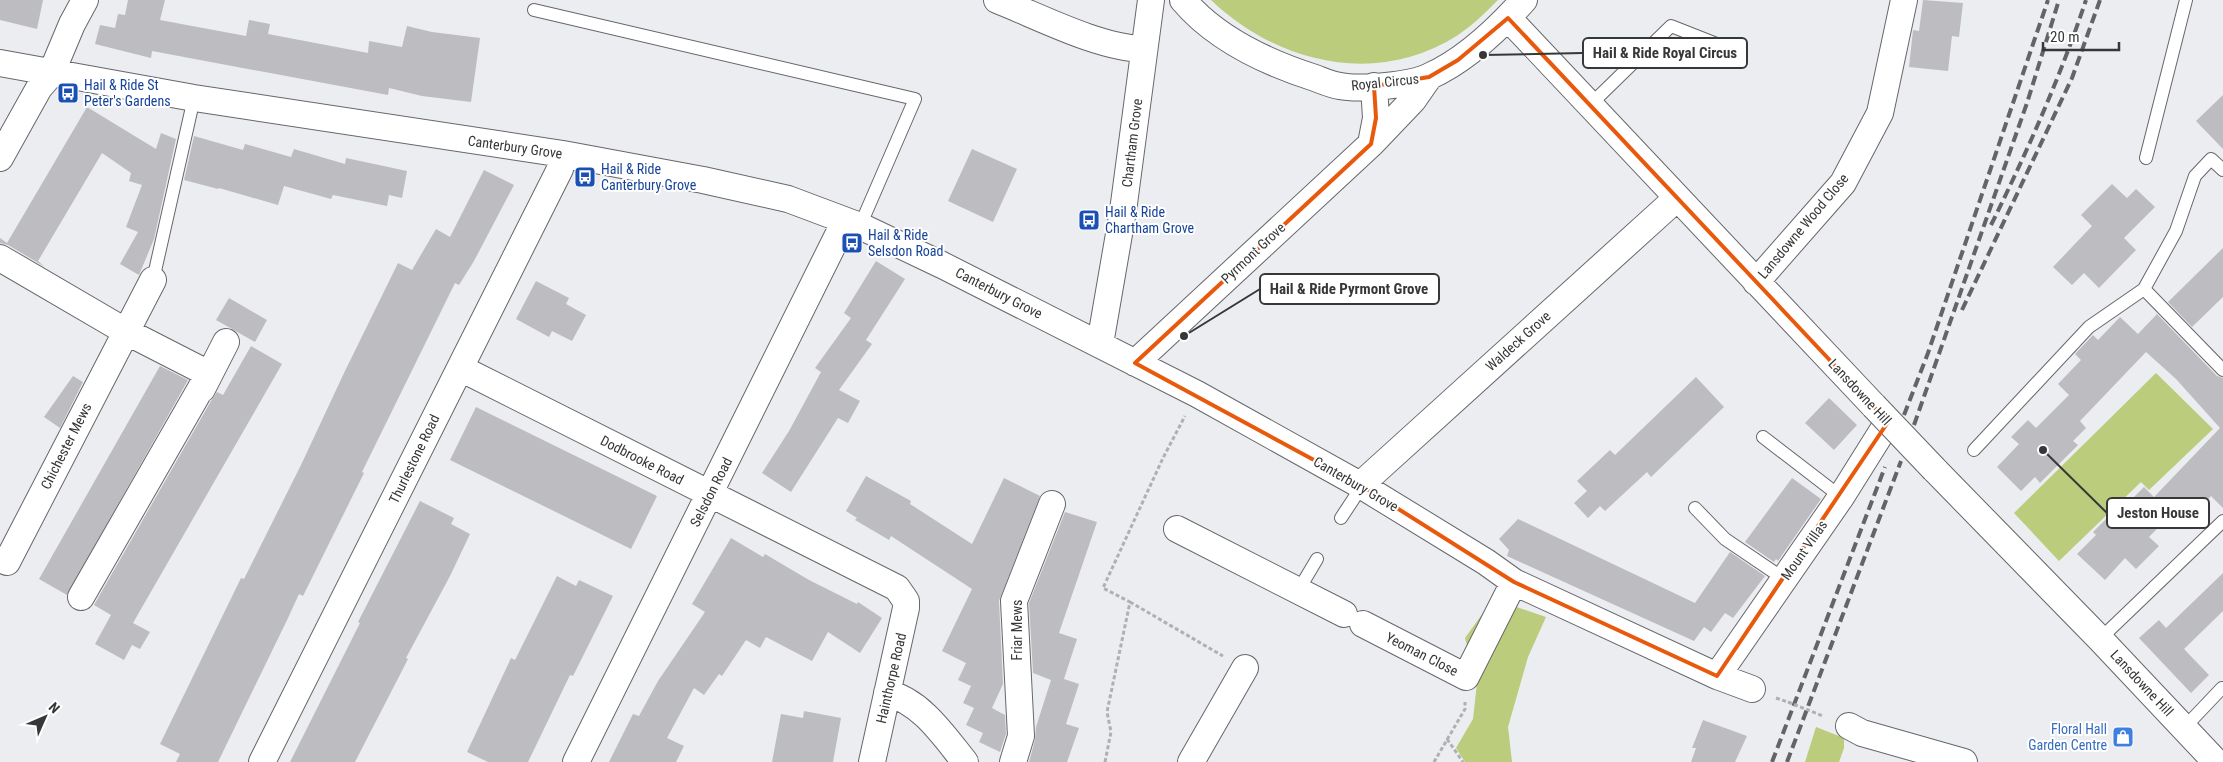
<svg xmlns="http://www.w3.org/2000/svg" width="2223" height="762" viewBox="0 0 2223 762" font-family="'Roboto Condensed',sans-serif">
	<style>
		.green { fill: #bbcc7c }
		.building { fill: #bdbdc1 }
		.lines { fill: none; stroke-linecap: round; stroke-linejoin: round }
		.lane-casing { stroke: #66676a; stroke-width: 14 }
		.street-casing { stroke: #66676a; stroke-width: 28 }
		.path { stroke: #aeb0b2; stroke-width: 3; stroke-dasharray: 4 2.5; stroke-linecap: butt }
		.lane { stroke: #fff; stroke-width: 12 }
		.street { stroke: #fff; stroke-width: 26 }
		.rail { stroke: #636466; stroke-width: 4; stroke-dasharray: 10 5; stroke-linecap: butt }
		.street-bridge-casing { stroke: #66676a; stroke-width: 28; stroke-linecap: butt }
		.path-bridge { stroke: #aeb0b2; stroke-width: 3; stroke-dasharray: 4 2.5; stroke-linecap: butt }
		.street-bridge { stroke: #fff; stroke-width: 26 }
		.marked { fill: none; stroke: #e8590c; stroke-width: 4; stroke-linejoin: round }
		.labels { text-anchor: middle; stroke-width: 4; stroke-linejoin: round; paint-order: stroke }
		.street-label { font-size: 14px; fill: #363738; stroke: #fff }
		.transit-label { font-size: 14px; fill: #164399; stroke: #fff; text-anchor: start }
		.shop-label { font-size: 14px; fill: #366cbe; stroke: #fff; text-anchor: end }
		.leader { fill: none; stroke: #363738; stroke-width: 2 }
		.callout-dot { fill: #363738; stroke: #fff; stroke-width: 2 }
		.callout { fill: #fff; stroke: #363738; stroke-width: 2 }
		.callout-label { font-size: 15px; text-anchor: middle; font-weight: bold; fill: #363738 }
	</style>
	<rect width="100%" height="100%" fill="#ebedf0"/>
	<path class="green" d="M1211 0H1498C1486 12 1473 25 1458 35 1377 87 1278 64 1211 0Z
		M2156 373 2213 429 2149 490 2141 482 2059 561 2014 513Z
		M1493 599 1546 617 1528 657 1508 727 1512 762H1465L1456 748 1473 719 1477 683 1465 638Z
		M1816 727 1844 738V748L1839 762H1805Z"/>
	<path class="building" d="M0 0H43L37 29 0 20Z
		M128 0H165L160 20 246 36 249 20 270 24 268 34 368 53 369 41 402 47 407 26 432 32 480 38 471 102 422 96 389 88 388 95 152 51 151 58 95 44 100 25 115 28 118 14 125 15Z
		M1923 0 1963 3 1959 37 1952 36 1948 71 1909 67 1913 30 1919 31Z
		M2223 95V149L2196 121Z
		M87 107 156 149 161 133 176 139 154 239 139 275 120 264 138 232 126 227 142 185 129 181 131 173 102 153 38 261 45 267 8 245 0 243V238L7 243Z
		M194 136 243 150 245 144 291 157 294 149 345 164 346 158 407 171 402 198 389 195 387 206 333 195 331 199 284 186 278 205 219 188 218 189 184 180Z
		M972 149 1017 169 993 222 948 201Z
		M484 170 514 185 474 261 459 285 455 283 362 472 364 473 303 596 299 594 288 618 218 762H176L180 754 160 744 241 578 244 579 301 465 344 373 398 263 412 270 436 229 450 237Z
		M2112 184 2127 198 2136 189 2155 207 2124 238 2136 250 2099 288 2084 273 2072 285 2053 267 2092 226 2081 215Z
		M2223 248V297L2192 327 2168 302Z
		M876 261 905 279 866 340 872 344 839 390 860 401 848 423 838 418 791 492 762 473 789 431 821 372 815 368 851 318 844 313Z
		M536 281 569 298 566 304 586 315 572 341 552 331 549 337 516 319Z
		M229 298 267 320 255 342 216 320Z
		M2157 314 2217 376 2223 378V508L2211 496 2191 518 2179 506 2149 537 2159 546 2136 569 2125 558 2105 580 2077 554 2096 535 2093 532 2118 507 2121 510 2144 487 2154 497 2220 428 2176 379 2146 352 2080 421 2086 428 2073 441 2078 445 2040 483 2035 477 2021 491 1997 467 2019 444 2011 437 2028 420 2036 428 2069 395 2058 384 2081 360 2075 354 2093 335 2098 340 2120 317 2138 334Z
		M251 346 282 364 133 623 150 632 140 649 132 645 124 660 95 644 111 615 94 605 211 401 217 392 223 395Z
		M160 366 188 380 67 595 39 579Z
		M73 376 83 382 60 428 44 417Z
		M1696 377 1724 407 1651 477 1647 472 1605 511 1600 506 1588 518 1574 503 1587 491 1577 481 1610 450 1615 455Z
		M1829 398 1857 425 1834 450 1805 423Z
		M476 407 657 496 631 549 450 460Z
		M866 476 911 501 910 504 972 544 1004 478 1040 496 999 601 1003 684 992 708 1005 715 1006 734 1000 752 979 742 983 733 966 725 974 708 963 703 971 686 958 680 966 663 942 651 972 589 891 536 889 540 855 520 857 518 846 511Z
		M1792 478 1821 499 1778 561 1776 559 1774 562 1745 542Z
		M420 501 454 518 451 524 470 534 450 576 406 658 408 659 355 762H290L360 623 358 622Z
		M1065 512 1097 522 1059 633 1077 639 1064 679 1079 684 1066 724 1079 728 1067 762H1029L1035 740 1036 727 1051 680 1033 673 1029 603Z
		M1518 519 1695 603 1730 552 1765 576 1733 618 1725 613 1711 632 1704 627 1694 641 1507 556 1509 550 1499 539Z
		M731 538 763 557 765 554 809 580 857 604 858 602 882 618 860 653 828 632 812 661 766 637 760 648 746 640 722 676 719 674 704 695 694 688 667 738 684 746 676 762H609L633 714 639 716 658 681 705 612 692 604Z
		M2223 573V611L2184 649 2209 675 2191 693 2139 638 2159 620 2166 628Z
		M557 576 576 586 579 580 613 596 573 676 570 675 528 762H488L467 752 511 658 515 660Z
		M804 711 841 718 833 762H772L781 714 803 718Z
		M1703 720 1747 736 1735 762H1691L1696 748H1692Z"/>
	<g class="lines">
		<g class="lane-casing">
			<path id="lane" d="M534 10 915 99 860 226
				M1590 105 1671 26 1732 50
				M2146 158 2186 0
				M153 280 194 98
				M2144 289 2223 370
				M1763 437 1841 497
				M1974 450 2089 327 2144 289 2176 231 2195 176 2211 159 2223 170
				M1695 508 1725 539 1784 579
				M1341 518 1362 486
				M1298 591 1317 559
				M2100 639 2223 521
				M2184 728 2222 688"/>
		</g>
		<g class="street-casing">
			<path id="street" d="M997 0C1040 17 1099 48 1144 49
				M1183 0C1216 39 1268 63 1315 78 1323 81 1332 85 1340 86 1360 90 1413 85 1430 76 1466 60 1498 29 1524 0
				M1508 18 1874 406
				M0 63 194 98 563 154 703 180 788 199 860 226 942 265 1197 394 1362 486 1486 562 1514 582 1717 676 1752 689
				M1371 144 1376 118 1374 86
				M0 158 39 88 51 74 72 24 85 0
				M0 258 125 331 209 374 81 597
				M1756 282 1843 183 1880 113 1904 0
				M1100 344 1123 211 1151 0
				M1135 363 1371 144 1413 100 1429 77
				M460 368 897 588 906 601V608L872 762
				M202 389 226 342
				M1934 469 2100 639 2216 762
				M1362 486 1368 478 1677 198
				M1177 529 1344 614
				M7 562 153 280
				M1363 624 1466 677 1514 582
				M1717 676 1841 497 1888 422
				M887 693C921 701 944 736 965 762
				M1849 726 1862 733 1964 762
				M262 762 560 169 563 154
				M576 762 845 221
				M1013 762 1021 736 1014 601 1052 504
				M1191 762 1245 668"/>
		</g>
		<path class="path" d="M1130 602 1223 656
			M1776 698 1788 702
			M1447 739 1463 762
			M1105 762 1111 732 1107 712 1130 602 1103 588 1163 458 1185 416
			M1434 762 1465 709V702"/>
		<use href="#lane" class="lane"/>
		<use href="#street" class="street"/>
		<path class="rail" d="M1991 225C2027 152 2060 78 2086 0
			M1962 310 2072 78 2100 0
			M1904 415 1928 353 2048 0
			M1914 425 2027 103 2059 0
			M1772 762 1885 467
			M1787 762 1901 461"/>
		<g class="street-bridge-casing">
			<path id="street-bridge" d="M1874 406 1934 469"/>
		</g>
		<path class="path-bridge" d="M1788 702 1823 716"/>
		<use href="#street-bridge" class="street-bridge"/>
	</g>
	<path class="marked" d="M1508 18 1888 422 1717 676 1514 582 1362 486 1135 363 1371 144 1376 118 1374 86 1429 77 1458 60Z"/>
	<defs>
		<g id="bus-square" transform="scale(1.125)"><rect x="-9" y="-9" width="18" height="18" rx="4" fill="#1a4fb4" stroke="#fff"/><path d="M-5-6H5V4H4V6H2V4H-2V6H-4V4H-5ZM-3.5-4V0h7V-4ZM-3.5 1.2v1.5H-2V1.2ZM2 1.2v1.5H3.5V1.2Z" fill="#fff"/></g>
		<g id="shop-square" transform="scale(1.125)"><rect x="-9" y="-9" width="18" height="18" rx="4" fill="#3f7fe0" stroke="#fff"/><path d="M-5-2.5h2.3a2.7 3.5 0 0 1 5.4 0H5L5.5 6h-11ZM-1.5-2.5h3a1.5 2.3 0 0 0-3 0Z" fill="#fff"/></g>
	</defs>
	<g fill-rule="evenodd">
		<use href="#bus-square" x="68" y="93"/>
		<use href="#bus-square" x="585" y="177"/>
		<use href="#bus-square" x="1089" y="220"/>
		<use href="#bus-square" x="852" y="243"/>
		<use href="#shop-square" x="2123" y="737"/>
	</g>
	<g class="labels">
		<g class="street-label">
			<text transform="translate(1385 82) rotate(-6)" y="5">Royal Circus</text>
			<text transform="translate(1132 143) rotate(-83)" y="5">Chartham Grove</text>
			<text transform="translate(515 147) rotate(8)" y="5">Canterbury Grove</text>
			<text transform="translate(1803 226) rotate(-50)" y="5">Lansdowne Wood Close</text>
			<text transform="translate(1253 253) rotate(-43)" y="5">Pyrmont Grove</text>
			<text transform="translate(999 293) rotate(27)" y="5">Canterbury Grove</text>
			<text transform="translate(1518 341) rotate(-42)" y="5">Waldeck Grove</text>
			<text transform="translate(1860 392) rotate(47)" y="5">Lansdowne Hill</text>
			<text transform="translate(66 446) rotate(-63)" y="5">Chichester Mews</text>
			<text transform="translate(414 459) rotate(-64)" y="5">Thurlestone Road</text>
			<text transform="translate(642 460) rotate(27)" y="5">Dodbrooke Road</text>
			<text transform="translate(1356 484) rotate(30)" y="5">Canterbury Grove</text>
			<text transform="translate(711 492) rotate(-63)" y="5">Selsdon Road</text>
			<text transform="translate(1804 550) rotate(-55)" y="5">Mount Villas</text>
			<text transform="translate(1017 630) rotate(-90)" y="5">Friar Mews</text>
			<text transform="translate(1422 654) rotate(27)" y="5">Yeoman Close</text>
			<text transform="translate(891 678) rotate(-77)" y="5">Hainthorpe Road</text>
			<text transform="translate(2142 683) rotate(47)" y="5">Lansdowne Hill</text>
		</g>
		<g class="transit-label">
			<text x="84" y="90">Hail &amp; Ride St<tspan x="84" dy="16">Peter's Gardens</tspan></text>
			<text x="601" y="174">Hail &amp; Ride<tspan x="601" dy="16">Canterbury Grove</tspan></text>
			<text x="1105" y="217">Hail &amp; Ride<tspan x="1105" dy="16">Chartham Grove</tspan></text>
			<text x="868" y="240">Hail &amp; Ride<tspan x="868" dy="16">Selsdon Road</tspan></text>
		</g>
		<g class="shop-label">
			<text x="2107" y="734">Floral Hall<tspan x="2107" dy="16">Garden Centre</tspan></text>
		</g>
	</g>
	<path class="leader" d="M1483 55L1583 53M1184 336L1260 289M2043 450L2107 513"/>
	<g class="callout-dot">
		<circle cx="1483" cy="55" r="5"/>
		<circle cx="1184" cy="336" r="5"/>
		<circle cx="2043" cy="450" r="5"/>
	</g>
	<g class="callout">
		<rect x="1583" y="38" width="164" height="30" rx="5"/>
		<rect x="1260" y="274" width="179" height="30" rx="5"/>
		<rect x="2107" y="498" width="102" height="30" rx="5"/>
	</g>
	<g class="callout-label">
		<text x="1665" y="58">Hail &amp; Ride Royal Circus</text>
		<text x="1349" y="294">Hail &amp; Ride Pyrmont Grove</text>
		<text x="2158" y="518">Jeston House</text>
	</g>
	<g transform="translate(45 717) rotate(45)" stroke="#ffffff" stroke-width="4" paint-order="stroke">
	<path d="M0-4L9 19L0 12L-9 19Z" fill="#363738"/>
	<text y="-8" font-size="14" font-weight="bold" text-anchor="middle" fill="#363738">N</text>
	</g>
	<path d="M2043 42v8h76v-8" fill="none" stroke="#363738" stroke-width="2.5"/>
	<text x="2050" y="42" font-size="15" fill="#363738" stroke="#ffffff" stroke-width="4" paint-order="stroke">20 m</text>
</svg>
